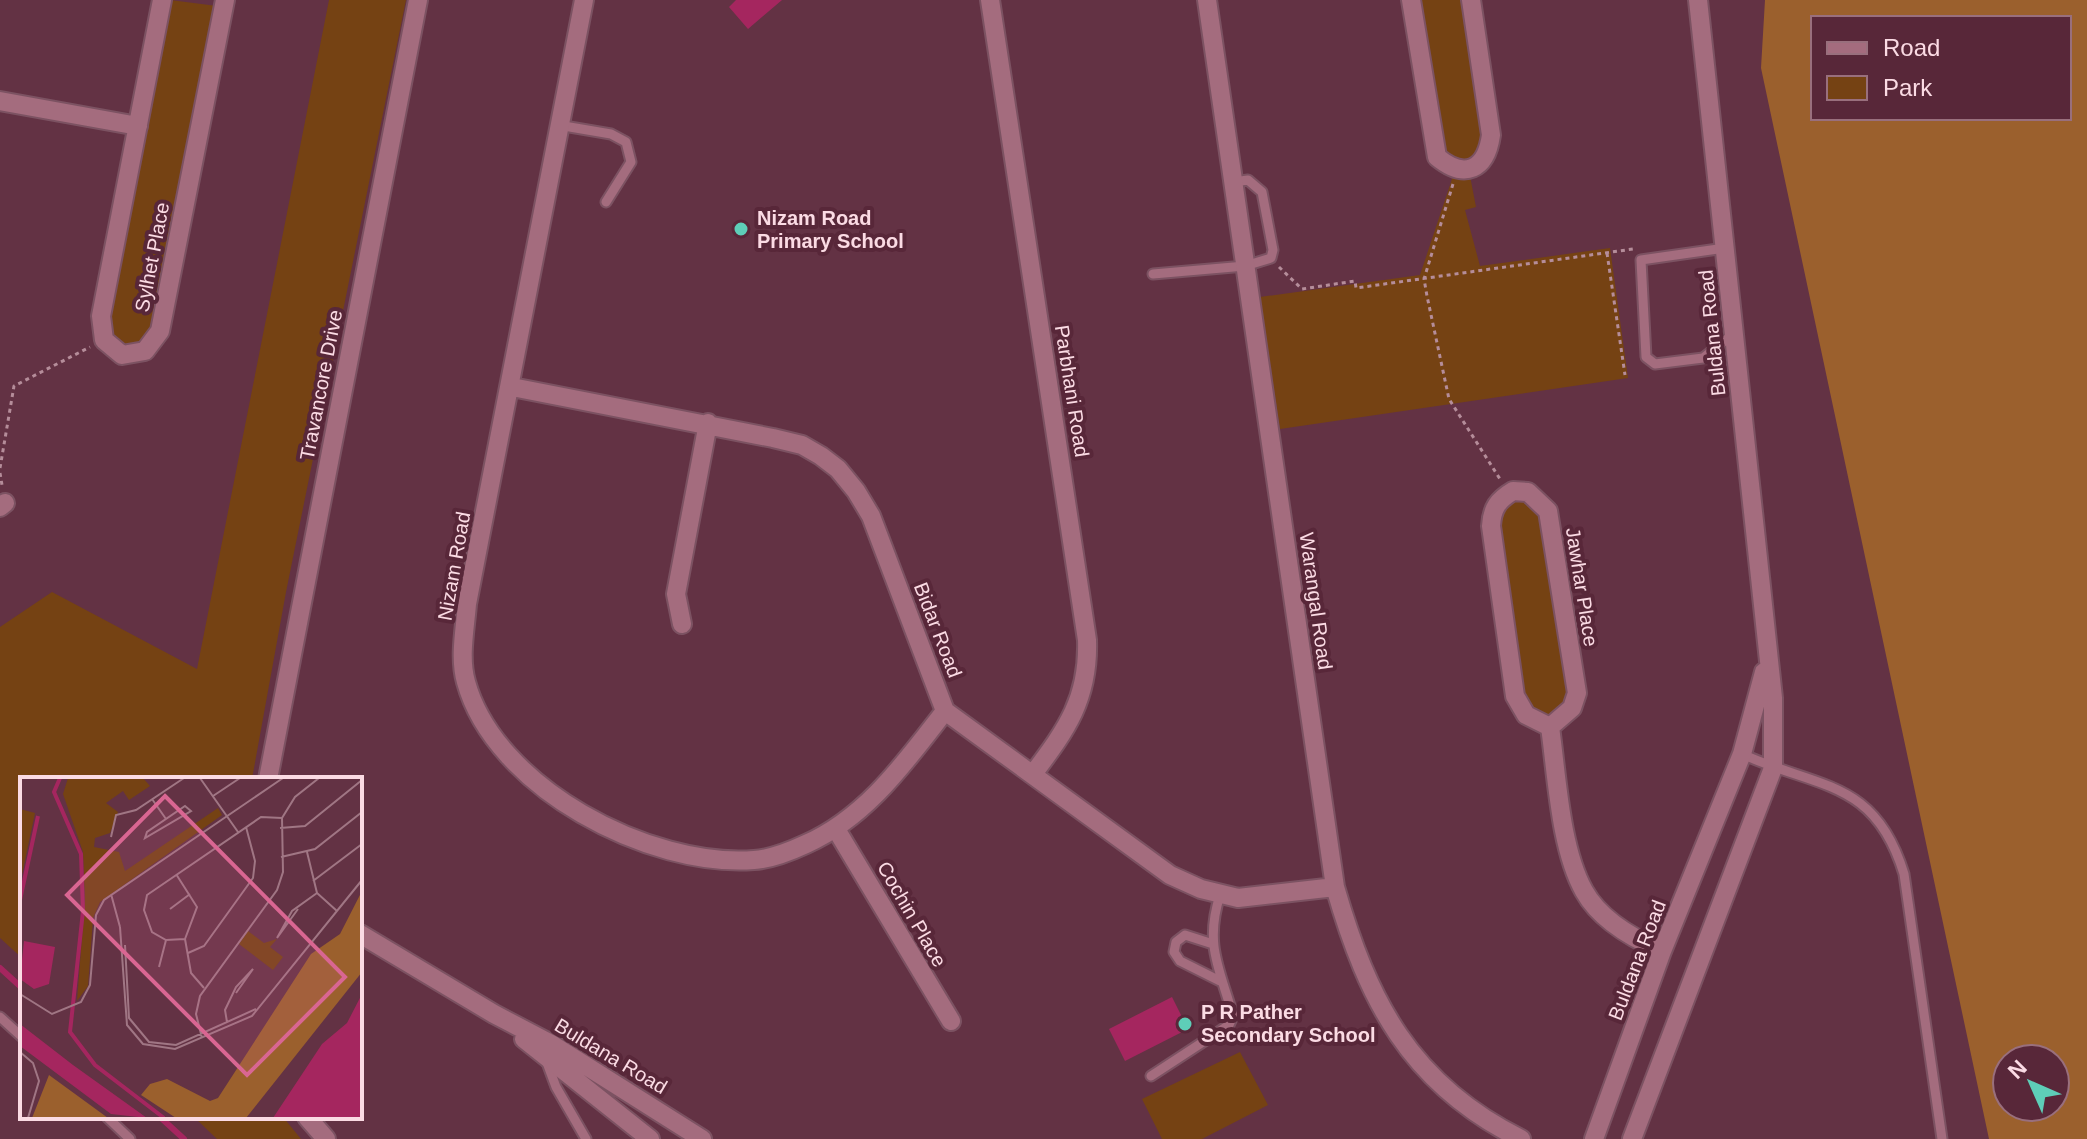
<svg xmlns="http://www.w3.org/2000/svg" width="2087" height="1139" viewBox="0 0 2087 1139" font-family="Arial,sans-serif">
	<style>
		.green { fill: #754213 }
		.forest { fill: #9b602d; fill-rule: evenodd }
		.water { fill: #a5265f }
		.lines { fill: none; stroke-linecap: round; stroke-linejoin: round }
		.stream { stroke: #a5265f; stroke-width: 6 }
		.lane-casing { stroke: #7c5262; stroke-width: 13 }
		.street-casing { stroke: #7c5262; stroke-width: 22 }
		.path { stroke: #b58d9a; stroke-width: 3; stroke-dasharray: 4 4; stroke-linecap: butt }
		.lane { stroke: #a46c7e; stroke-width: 9 }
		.street { stroke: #a46c7e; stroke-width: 18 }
		.poi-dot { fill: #5eceb8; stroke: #582739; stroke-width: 3 }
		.labels { text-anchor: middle; stroke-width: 8; stroke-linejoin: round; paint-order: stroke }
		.poi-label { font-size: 20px; font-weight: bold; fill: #fbdbe4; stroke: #582739; text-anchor: start }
		.street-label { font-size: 20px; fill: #fbdbe4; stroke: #582739 }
		.inset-river { fill: none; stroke: #a5265f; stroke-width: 4 }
		.inset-road { fill: none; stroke: #a07684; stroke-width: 2 }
		.view { fill: #d96692; fill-opacity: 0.15; stroke: #d96692; stroke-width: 4 }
		.inset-edge { fill: none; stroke: #fbdbe4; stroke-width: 4 }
	</style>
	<rect width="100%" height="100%" fill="#633244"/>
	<path class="green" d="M170 0 217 6 154 327 144 343 131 347 113 336 110 325Z
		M329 0H406L286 592 252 779H22V958L0 938V627L52 592 197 669Z
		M1417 0H1465L1485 148 1468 166 1441 151Z
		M1453 176H1470L1476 207 1465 210 1480 266 1610 248 1628 378 1280 429 1260 297 1420 275Z
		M1524 498 1538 505 1570 691C1566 704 1559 712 1545 716L1523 703C1517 667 1487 534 1501 506 1505 499 1517 499 1524 498Z
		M1240 1052 1268 1105 1202 1139H1162L1142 1099Z
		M194 1117H283L301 1139H217Z"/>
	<path class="forest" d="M1765 0H2087V1139H1989L1761 68ZM1813 18H2069V118H1813ZM2007 1059H2055V1107H2007Z"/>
	<path class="water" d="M736 0H782L748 29 729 7Z
		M1172 997 1188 1029 1125 1061 1109 1029Z"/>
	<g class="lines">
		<path class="stream" d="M0 968 22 988
			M160 1117 184 1139"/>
		<g class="lane-casing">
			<path id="lane" d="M558 125 611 134 626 142 631 162 606 202
				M1725 248 1641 260 1646 357 1655 364 1703 358 1732 335
				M1153 274 1245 266 1271 258 1273 250 1262 192 1248 180 1233 182
				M1742 754C1819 789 1875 779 1904 874L1942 1139
				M1213 944 1185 935 1176 942 1174 952 1180 961 1220 981
				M0 1017 22 1037
				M546 1060 556 1087 586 1139
				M1151 1076 1229 1025 1233 1016C1220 969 1204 945 1220 895
				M107 1117 130 1139"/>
		</g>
		<g class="street-casing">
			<path id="street" d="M162 0 101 316 104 340 122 355 145 351 160 331 225 0
				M584 0 467 604C465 629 459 658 466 682 495 788 650 868 754 860 770 859 791 851 806 844 867 817 906 761 945 711
				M990 0 1087 640C1089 698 1067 729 1033 774
				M1207 0 1335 887C1368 1001 1410 1084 1521 1139
				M1411 0 1437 157C1465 180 1486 170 1491 135L1471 0
				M0 101 138 126
				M512 387 773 438 802 445 821 456 838 469 856 491 871 516 945 711 1170 875 1201 889 1238 898 1335 887
				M1513 491 1528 492 1548 511 1577 693 1572 708 1550 727 1526 715 1515 696 1491 526C1492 508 1498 500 1513 491Z
				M0 507 5 503
				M682 624 676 594 708 423
				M1550 727C1557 776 1560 848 1584 891 1600 920 1634 939 1662 951
				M268 779 418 0
				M836 829 951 1021
				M360 934 494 1014 553 1045 702 1139
				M524 1039 650 1139
				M307 1117 326 1139
				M1594 1139 1662 951 1742 754 1764 672
				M1632 1139 1773 768V698L1698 0"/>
		</g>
		<path class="path" d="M1453 184 1424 279 1427 296 1449 399 1500 479
			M1607 253 1625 375
			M1279 267 1302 289 1355 281 1356 288 1633 249
			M0 468 14 386 90 347
			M0 473 2 485"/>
		<use href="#lane" class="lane"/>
		<use href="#street" class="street"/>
	</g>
	<g class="poi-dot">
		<circle cx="741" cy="229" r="8"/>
		<circle cx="1185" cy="1024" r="8"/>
	</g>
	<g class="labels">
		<g class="poi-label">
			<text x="757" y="225">Nizam Road<tspan x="757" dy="23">Primary School</tspan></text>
			<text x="1201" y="1019">P R Pather<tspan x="1201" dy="23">Secondary School</tspan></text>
		</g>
		<g class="street-label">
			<text transform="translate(152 257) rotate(-79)" y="7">Sylhet Place</text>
			<text transform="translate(1712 333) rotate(-96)" y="7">Buldana Road</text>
			<text transform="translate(321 385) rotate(-79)" y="7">Travancore Drive</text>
			<text transform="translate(1072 391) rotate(81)" y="7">Parbhani Road</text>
			<text transform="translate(454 566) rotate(-80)" y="7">Nizam Road</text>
			<text transform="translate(1582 587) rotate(81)" y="7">Jawhar Place</text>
			<text transform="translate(1316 601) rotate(82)" y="7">Warangal Road</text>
			<text transform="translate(938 630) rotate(69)" y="7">Bidar Road</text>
			<text transform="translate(912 914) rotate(60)" y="7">Cochin Place</text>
			<text transform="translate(1637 960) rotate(-69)" y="7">Buldana Road</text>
			<text transform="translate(611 1056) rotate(31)" y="7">Buldana Road</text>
		</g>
	</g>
	<g transform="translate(20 777)">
		<rect width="342" height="342" fill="#633244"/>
		<path d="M48 1H123L130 9 109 23 103 14 86 26 98 35 90 56 75 61 74 70 99 75 105 94 198 31 202 38 80 125 73 141 68 209 57 224 65 122 63 75 43 17ZM0 32 15 36 0 107ZM228 154 244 166 257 162 250 170 263 180 253 193 219 167Z" fill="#754213"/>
		<path d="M342 114V195L226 341H156L121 318 130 307 147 302 190 324 198 321 291 177 320 157ZM29 298 88 341H12Z" fill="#9b602d"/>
		<path d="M4 164 35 170 29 207 14 212 0 202ZM342 217V341H253L302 267 327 246ZM0 247 53 288 127 341 91 337 0 269Z" fill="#a5265f"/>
		<path class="inset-river" d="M40 1 34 15 61 77 63 134 50 255 75 288 144 341M0 123 18 39"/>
		<path class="inset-road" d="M180 1 218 55M193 19 220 1M132 22 146 42M165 29 171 34 125 61 127 55ZM260 51 285 49 342 3M91 60 96 38 116 33 164 1M287 75 297 116 317 134M261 80 295 72 342 35M156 97 177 130 165 162 171 196 184 211M293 104 342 67M91 117 100 150M150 132 170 117M100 150 107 248 123 267 155 272 232 239 342 103M257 161 272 134 297 116M257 161 278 132M165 162 146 163 132 155 124 133 127 118 241 40 262 41M105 168 109 241 129 265 156 268 236 232M168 176 184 169 233 101 235 84 226 50M139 190 146 163M0 217 32 237 61 225 70 208 76 138 84 123 263 1M207 245 205 233 216 210 233 192 216 216M182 261 176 237 180 219 257 113 263 95 262 41 275 20 299 1M0 275 13 286 19 304 8 341"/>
		<path class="view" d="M145 19 325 200 227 298 47 118Z"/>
		<rect width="342" height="342" class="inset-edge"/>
	</g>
	<rect x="1811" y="16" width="260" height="104" fill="#582739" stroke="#996f7d" stroke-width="2"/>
	<rect x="1827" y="42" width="40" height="12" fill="#a46c7e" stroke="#996f7d" stroke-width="2"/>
	<text x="1883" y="56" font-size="24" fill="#fbdbe4">Road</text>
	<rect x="1827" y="76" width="40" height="24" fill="#754213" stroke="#996f7d" stroke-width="2"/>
	<text x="1883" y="96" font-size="24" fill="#fbdbe4">Park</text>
	<g transform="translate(2031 1083) rotate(315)"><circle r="38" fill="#582739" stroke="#996f7d" stroke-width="2"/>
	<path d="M0-6L14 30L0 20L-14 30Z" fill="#5eceb8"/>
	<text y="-12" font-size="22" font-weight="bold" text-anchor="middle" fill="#fbdbe4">N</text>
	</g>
</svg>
